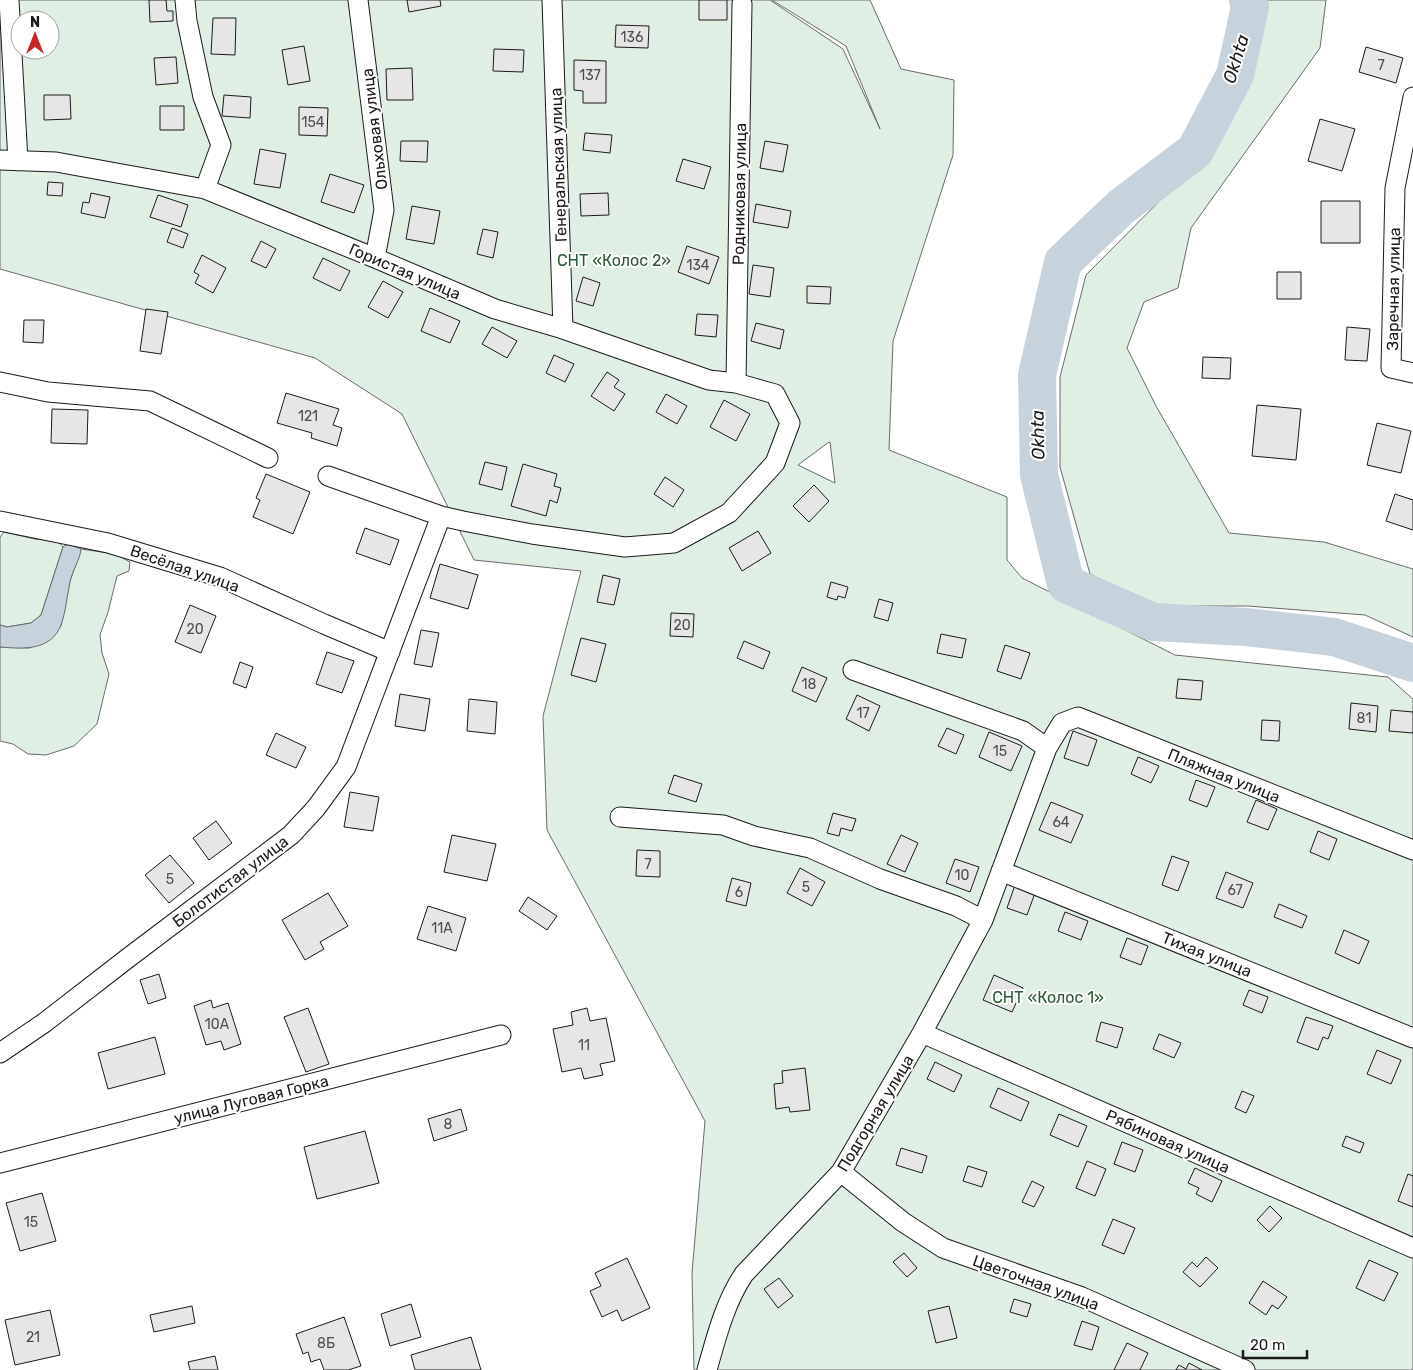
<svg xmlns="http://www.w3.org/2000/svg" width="1413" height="1370" viewBox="0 0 1413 1370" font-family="Rubik,sans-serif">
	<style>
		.green { fill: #e0efe3; stroke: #6a6a6a; fill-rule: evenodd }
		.water { fill: #c6d2dc; stroke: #6a6a6a }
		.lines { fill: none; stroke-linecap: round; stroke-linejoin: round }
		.river { stroke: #c6d2dc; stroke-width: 38 }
		.building { fill: #e6e6e6; stroke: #1a1a1a }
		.minor-casing { stroke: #1a1a1a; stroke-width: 21 }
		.minor { stroke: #fff; stroke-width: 19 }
		.labels { text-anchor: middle; stroke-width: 4; stroke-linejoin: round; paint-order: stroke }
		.number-label { font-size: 14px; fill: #4d4d4d }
		.street-label { font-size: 16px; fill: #1a1a1a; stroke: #fff }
		.park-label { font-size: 16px; fill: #2b5a34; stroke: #fff }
		.water-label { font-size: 18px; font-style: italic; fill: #1a1a1a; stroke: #fff }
	</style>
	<rect width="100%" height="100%" fill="#fff"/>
	<path class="green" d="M0 0H770L843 49 880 129 846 46 772 0H870L901 69 954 80 953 155 893 341 889 450 1007 497V560L1022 578 1175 655 1388 677 1413 699V1368L1412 1370H694L692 1273 705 1121 547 830 543 716 581 571 474 560 402 414 315 358 0 269ZM20 20H50V50H20ZM829 442H830L835 483 798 465Z
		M1262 0H1326L1320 48 1191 228 1178 288 1144 302 1127 348 1156 406 1229 533 1324 542 1413 569V637L1365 615 1247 606H1154L1090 574 1060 467V377L1086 275 1205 155 1242 88 1261 12Z
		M4 532 35 539 58 541 63 547 41 615 31 623 7 627 0 625V537Z
		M81 549 115 554 130 562 129 571 117 576 108 612 100 635 102 653 109 674 97 724 74 746 46 755 28 754 13 744 0 741V647L30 648 61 626 70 581Z"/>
	<path class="water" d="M68 544 81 549C80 560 72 571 70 582 67 596 66 611 61 625 51 651 23 649 0 647V625L7 627 31 623 41 615 63 547Z"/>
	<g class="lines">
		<path class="river" d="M1248 0 1250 7 1235 75 1195 151 1121 207 1063 262 1037 375 1039 475 1066 584 1153 622 1246 627 1334 637 1413 663"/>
	</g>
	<path class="building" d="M149 0H166L167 11H173V21L150 22Z
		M407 0H440L441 6 409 12Z
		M699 0H727V20H699Z
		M213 18H236L235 55 211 54Z
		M616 25 649 26 648 48 615 47Z
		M304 46 310 81 288 85 282 50Z
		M1366 47 1403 58 1396 83 1359 72Z
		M494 49 524 50 523 72 493 71Z
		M176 57 178 83 156 85 154 58Z
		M574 60 606 61V103H583V91L574 90Z
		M412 68 413 100H387L386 69Z
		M44 95H70L71 119 44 120Z
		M224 95 251 97 250 118 222 116Z
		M160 106H184V130H160Z
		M299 107 328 108 327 136 299 135Z
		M1320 119 1355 129 1342 171 1308 161Z
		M585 133 612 135 610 153 583 150Z
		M401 141H428L427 162 400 161Z
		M765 141 788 145 783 172 760 168Z
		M260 149 286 154 280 188 254 184Z
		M683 159 711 167 704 189 676 181Z
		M330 174 364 185 354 213 321 202Z
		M48 182 63 183 62 196 47 195Z
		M91 193 110 197 105 218 81 213 83 202 89 203Z
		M608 193 609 215 581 216 580 194Z
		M158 195 188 205 181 227 150 217Z
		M1321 201H1360V243H1321Z
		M756 204 791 211 788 228 753 222Z
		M412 206 440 211 434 244 406 239Z
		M172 228 188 234 183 248 167 242Z
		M483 229 498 232 493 258 477 254Z
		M261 241 276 249 266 268 251 261Z
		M687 246 719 257 709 284 678 272Z
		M202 255 226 268 213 293 195 283 199 275 194 272Z
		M323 258 350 271 340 291 313 278Z
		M753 265 774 268 770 297 749 294Z
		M1277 272H1301V299H1277Z
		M583 277 600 283 593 306 576 301Z
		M383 281 403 292 388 318 368 307Z
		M807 286 831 287 830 304 807 303Z
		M430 308 460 321 450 343 421 331Z
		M146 309 168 312 161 354 140 351Z
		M697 314 718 315 716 337 695 335Z
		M24 320H44L43 343 23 342Z
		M756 323 784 330 780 349 751 341Z
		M492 327 517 341 507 358 482 344Z
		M1347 327 1370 329 1367 361 1345 360Z
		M554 355 574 364 565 382 546 373Z
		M1203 357 1231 358 1230 379 1202 378Z
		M607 372 619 380 614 387 625 394 614 411 591 396Z
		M286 393 339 409 333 425 342 428 337 446 311 438 312 433 277 423Z
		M666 394 687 406 677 424 656 412Z
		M724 400 750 414 736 441 710 427Z
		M1257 405 1301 409 1296 460 1252 456Z
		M52 409 88 410 87 444 51 443Z
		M1377 423 1411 431 1401 473 1367 465Z
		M485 462 507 467 502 490 479 484Z
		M523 464 557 474 554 486 561 488 557 503 550 500 546 516 511 506Z
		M266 474 310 492 293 534 253 517 260 500 256 498Z
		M665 477 684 490 673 507 654 494Z
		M814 485 829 501 809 522 793 506Z
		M1395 494 1413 500V530L1386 521Z
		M365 528 399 540 390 565 356 553Z
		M758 531 771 553 742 571 729 548Z
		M440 564 478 575 468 609 430 598Z
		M603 575 620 579 614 605 597 602Z
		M831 582 848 587 845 598 838 596 837 600 827 597Z
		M879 599 893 603 888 621 874 617Z
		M190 605 216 616 201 653 175 642Z
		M671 613 694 614 693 637 670 636Z
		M421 630 439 633 432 667 414 664Z
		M941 634 966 639 962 658 937 653Z
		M581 638 606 644 596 682 571 675Z
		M744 641 770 652 763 669 737 658Z
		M1005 645 1030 653 1021 679 997 671Z
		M327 652 354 661 342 693 316 684Z
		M240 662 253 667 246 688 233 683Z
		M802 667 827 678 816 702 792 691Z
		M1178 679 1203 681 1201 700 1176 698Z
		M400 694 430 699 425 731 395 726Z
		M857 695 880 706 869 731 846 719Z
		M469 699 497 702 495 734 467 731Z
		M1351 703 1378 706 1376 732 1349 729Z
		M1391 710 1413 712V733L1389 731Z
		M1262 720 1280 721 1279 741 1261 740Z
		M947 728 964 735 956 754 938 746Z
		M1073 731 1097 740 1088 766 1064 758Z
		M989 732 1022 746 1011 771 979 757Z
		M276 733 306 747 296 768 266 755Z
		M1138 757 1159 766 1151 783 1131 774Z
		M674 775 702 784 696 802 668 793Z
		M1196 780 1215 787 1207 807 1189 800Z
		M350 792 379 797 373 831 344 827Z
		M1256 800 1277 809 1268 830 1247 822Z
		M1051 802 1083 815 1071 843 1039 830Z
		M833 813 856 819 852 831 841 828 839 836 827 833Z
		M216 821 232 843 209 860 193 838Z
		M1318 831 1337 839 1329 860 1310 852Z
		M452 835 496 844 487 881 444 872Z
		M901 835 918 843 905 872 887 864Z
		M637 850 660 851V877L636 876Z
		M170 855 194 883 169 903 145 875Z
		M1172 856 1189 862 1178 891 1162 885Z
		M955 859 979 867 970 892 946 883Z
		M800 868 825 882 812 906 787 893Z
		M1226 872 1253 883 1243 908 1216 898Z
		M732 878 751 883 746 906 726 901Z
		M1015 885 1035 893 1027 915 1007 908Z
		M328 893 348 926 320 942 324 949 305 960 282 920Z
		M528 897 557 916 547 930 519 911Z
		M1279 904 1307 916 1302 928 1274 917Z
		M428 906 466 918 456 951 417 939Z
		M1065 912 1088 921 1081 940 1058 931Z
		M1344 930 1369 941 1359 964 1335 953Z
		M1127 938 1148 946 1141 965 1120 957Z
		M159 974 166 998 148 1004 140 980Z
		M994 975 1023 988 1012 1012 983 1000Z
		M1249 990 1268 997 1262 1013 1243 1005Z
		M211 1000 213 1008 228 1003 241 1044 224 1050 221 1041 206 1045 194 1006Z
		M308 1008 329 1064 306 1072 284 1017Z
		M587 1008 590 1021 606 1018 615 1061 600 1064 603 1075 584 1079 581 1068 562 1072 553 1029 573 1025 571 1012Z
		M1306 1017 1333 1026 1328 1039 1323 1037 1318 1050 1297 1042Z
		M1101 1022 1123 1028 1117 1048 1096 1041Z
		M1159 1034 1181 1043 1174 1058 1153 1049Z
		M155 1037 165 1074 108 1089 98 1053Z
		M1377 1050 1401 1060 1391 1084 1367 1074Z
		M935 1062 962 1075 954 1092 927 1079Z
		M805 1068 810 1110 790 1112 789 1107 776 1109 774 1084 783 1083 782 1071Z
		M998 1088 1029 1102 1021 1121 990 1107Z
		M1242 1091 1254 1096 1246 1113 1235 1108Z
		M461 1109 467 1130 434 1141 428 1119Z
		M1059 1114 1087 1126 1078 1147 1050 1135Z
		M365 1131 379 1183 317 1199 304 1147Z
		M1346 1136 1364 1143 1360 1153 1342 1146Z
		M1122 1142 1143 1150 1135 1172 1114 1164Z
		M901 1148 927 1156 922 1173 896 1165Z
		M1087 1161 1106 1169 1095 1196 1076 1188Z
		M968 1166 987 1172 982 1187 963 1181Z
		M1195 1168 1222 1181 1212 1202 1196 1194 1199 1188 1188 1183Z
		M1408 1174 1413 1176V1207L1398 1201Z
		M1032 1181 1044 1187 1034 1207 1022 1202Z
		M42 1193 56 1241 20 1251 6 1203Z
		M1270 1206 1282 1218 1269 1232 1257 1220Z
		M1113 1219 1135 1228 1124 1254 1102 1245Z
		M904 1253 917 1268 907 1277 893 1262Z
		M1206 1257 1218 1268 1200 1287 1183 1272 1192 1262 1197 1267Z
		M627 1258 650 1308 622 1321 617 1310 602 1317 590 1291 601 1286 595 1273Z
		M1369 1260 1398 1273 1384 1301 1356 1288Z
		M779 1278 793 1296 778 1308 764 1289Z
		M1263 1281 1287 1297 1278 1309 1272 1305 1266 1315 1249 1303Z
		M1014 1299 1031 1304 1027 1317 1010 1312Z
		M411 1304 421 1337 390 1346 381 1314Z
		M192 1306 195 1323 154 1332 150 1315Z
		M949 1306 957 1338 936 1343 928 1311Z
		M50 1310 60 1355 15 1365 5 1320Z
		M344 1317 361 1366 348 1370H324L320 1359 311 1362 308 1352 303 1354 296 1334Z
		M1082 1321 1099 1327 1092 1350 1074 1345Z
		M471 1337 481 1370H415L411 1355Z
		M1127 1343 1148 1353 1140 1370H1114Z
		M215 1356 218 1370H190L188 1362Z
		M1189 1363 1202 1370H1176L1179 1365 1186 1369Z"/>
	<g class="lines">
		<g class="minor-casing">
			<path id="minor" d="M9 0 18 161
				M185 0 187 21 203 97 221 145 205 189
				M358 0 384 210 375 258
				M552 0 563 329
				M1413 97 1395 188 1391 368 1413 373
				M0 160 56 162 205 189 375 258 495 309 563 329 709 380 736 383 775 394 790 423 775 463 729 513 674 543 625 547 532 534 463 521 441 516 346 767 316 808 291 835 128 958 44 1023 0 1053
				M0 382 48 392 150 401 268 458
				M736 383 742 4
				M328 476 441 516
				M0 521 108 543 220 577 324 624 390 652
				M853 670 1023 731 1047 748
				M620 817 723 825 754 836 810 848 880 879 956 906 983 920
				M1001 871 1413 1038
				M922 1033 1413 1248
				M0 1163 501 1035
				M841 1172 903 1222 943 1248 1082 1297 1245 1370
				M707 1370C716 1338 725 1302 744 1274L841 1172 922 1033 983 920 1047 748 1062 723 1078 717 1413 850"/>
		</g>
		<use href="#minor" class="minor"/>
	</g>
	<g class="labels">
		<g class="number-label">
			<text x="632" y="42">136</text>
			<text x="1381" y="70">7</text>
			<text x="590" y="80">137</text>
			<text x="313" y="127">154</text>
			<text x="698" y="270">134</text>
			<text x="308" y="421">121</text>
			<text x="682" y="630">20</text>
			<text x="195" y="634">20</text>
			<text x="809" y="689">18</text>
			<text x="863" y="718">17</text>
			<text x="1364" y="723">81</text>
			<text x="1000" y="756">15</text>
			<text x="1061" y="827">64</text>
			<text x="648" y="869">7</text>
			<text x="962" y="880">10</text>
			<text x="170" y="884">5</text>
			<text x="806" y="892">5</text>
			<text x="1235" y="895">67</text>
			<text x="739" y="897">6</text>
			<text x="442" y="933">11А</text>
			<text x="217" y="1029">10А</text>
			<text x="584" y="1050">11</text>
			<text x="448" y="1129">8</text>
			<text x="31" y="1227">15</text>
			<text x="33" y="1342">21</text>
			<text x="326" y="1348">8Б</text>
		</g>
		<g class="street-label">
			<text transform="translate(374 129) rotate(-97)" y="6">Ольховая улица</text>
			<text transform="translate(558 165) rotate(-92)" y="6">Генеральская улица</text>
			<text transform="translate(739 194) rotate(-89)" y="6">Родниковая улица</text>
			<text transform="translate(405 271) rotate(23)" y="6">Гористая улица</text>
			<text transform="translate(1393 289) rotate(-89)" y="6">Заречная улица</text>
			<text transform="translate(185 568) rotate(19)" y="6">Весёлая улица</text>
			<text transform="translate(1224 775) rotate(22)" y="6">Пляжная улица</text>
			<text transform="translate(230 881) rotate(-37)" y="6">Болотистая улица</text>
			<text transform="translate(1207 954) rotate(22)" y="6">Тихая улица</text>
			<text transform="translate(251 1099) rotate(-14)" y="6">улица Луговая Горка</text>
			<text transform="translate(875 1113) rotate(-59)" y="6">Подгорная улица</text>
			<text transform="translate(1168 1141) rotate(24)" y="6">Рябиновая улица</text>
			<text transform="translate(1036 1282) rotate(20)" y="6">Цветочная улица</text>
		</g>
		<g class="park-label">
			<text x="614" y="266">СНТ «Колос 2»</text>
			<text x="1048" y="1003">СНТ «Колос 1»</text>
		</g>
		<g class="water-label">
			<text transform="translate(1236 59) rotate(-73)" y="6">Okhta</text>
			<text transform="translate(1038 435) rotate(-91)" y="6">Okhta</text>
		</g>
	</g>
	<g transform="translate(35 35)"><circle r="24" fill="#ffffff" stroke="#a3a3a3"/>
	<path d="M0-4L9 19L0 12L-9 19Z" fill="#c62828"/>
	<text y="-8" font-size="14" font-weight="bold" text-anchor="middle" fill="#1a1a1a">N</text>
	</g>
	<path d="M1243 1350v8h64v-8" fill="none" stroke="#1a1a1a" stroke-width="2.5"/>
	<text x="1250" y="1350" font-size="15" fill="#1a1a1a" stroke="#ffffff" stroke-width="4" paint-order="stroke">20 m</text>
</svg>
